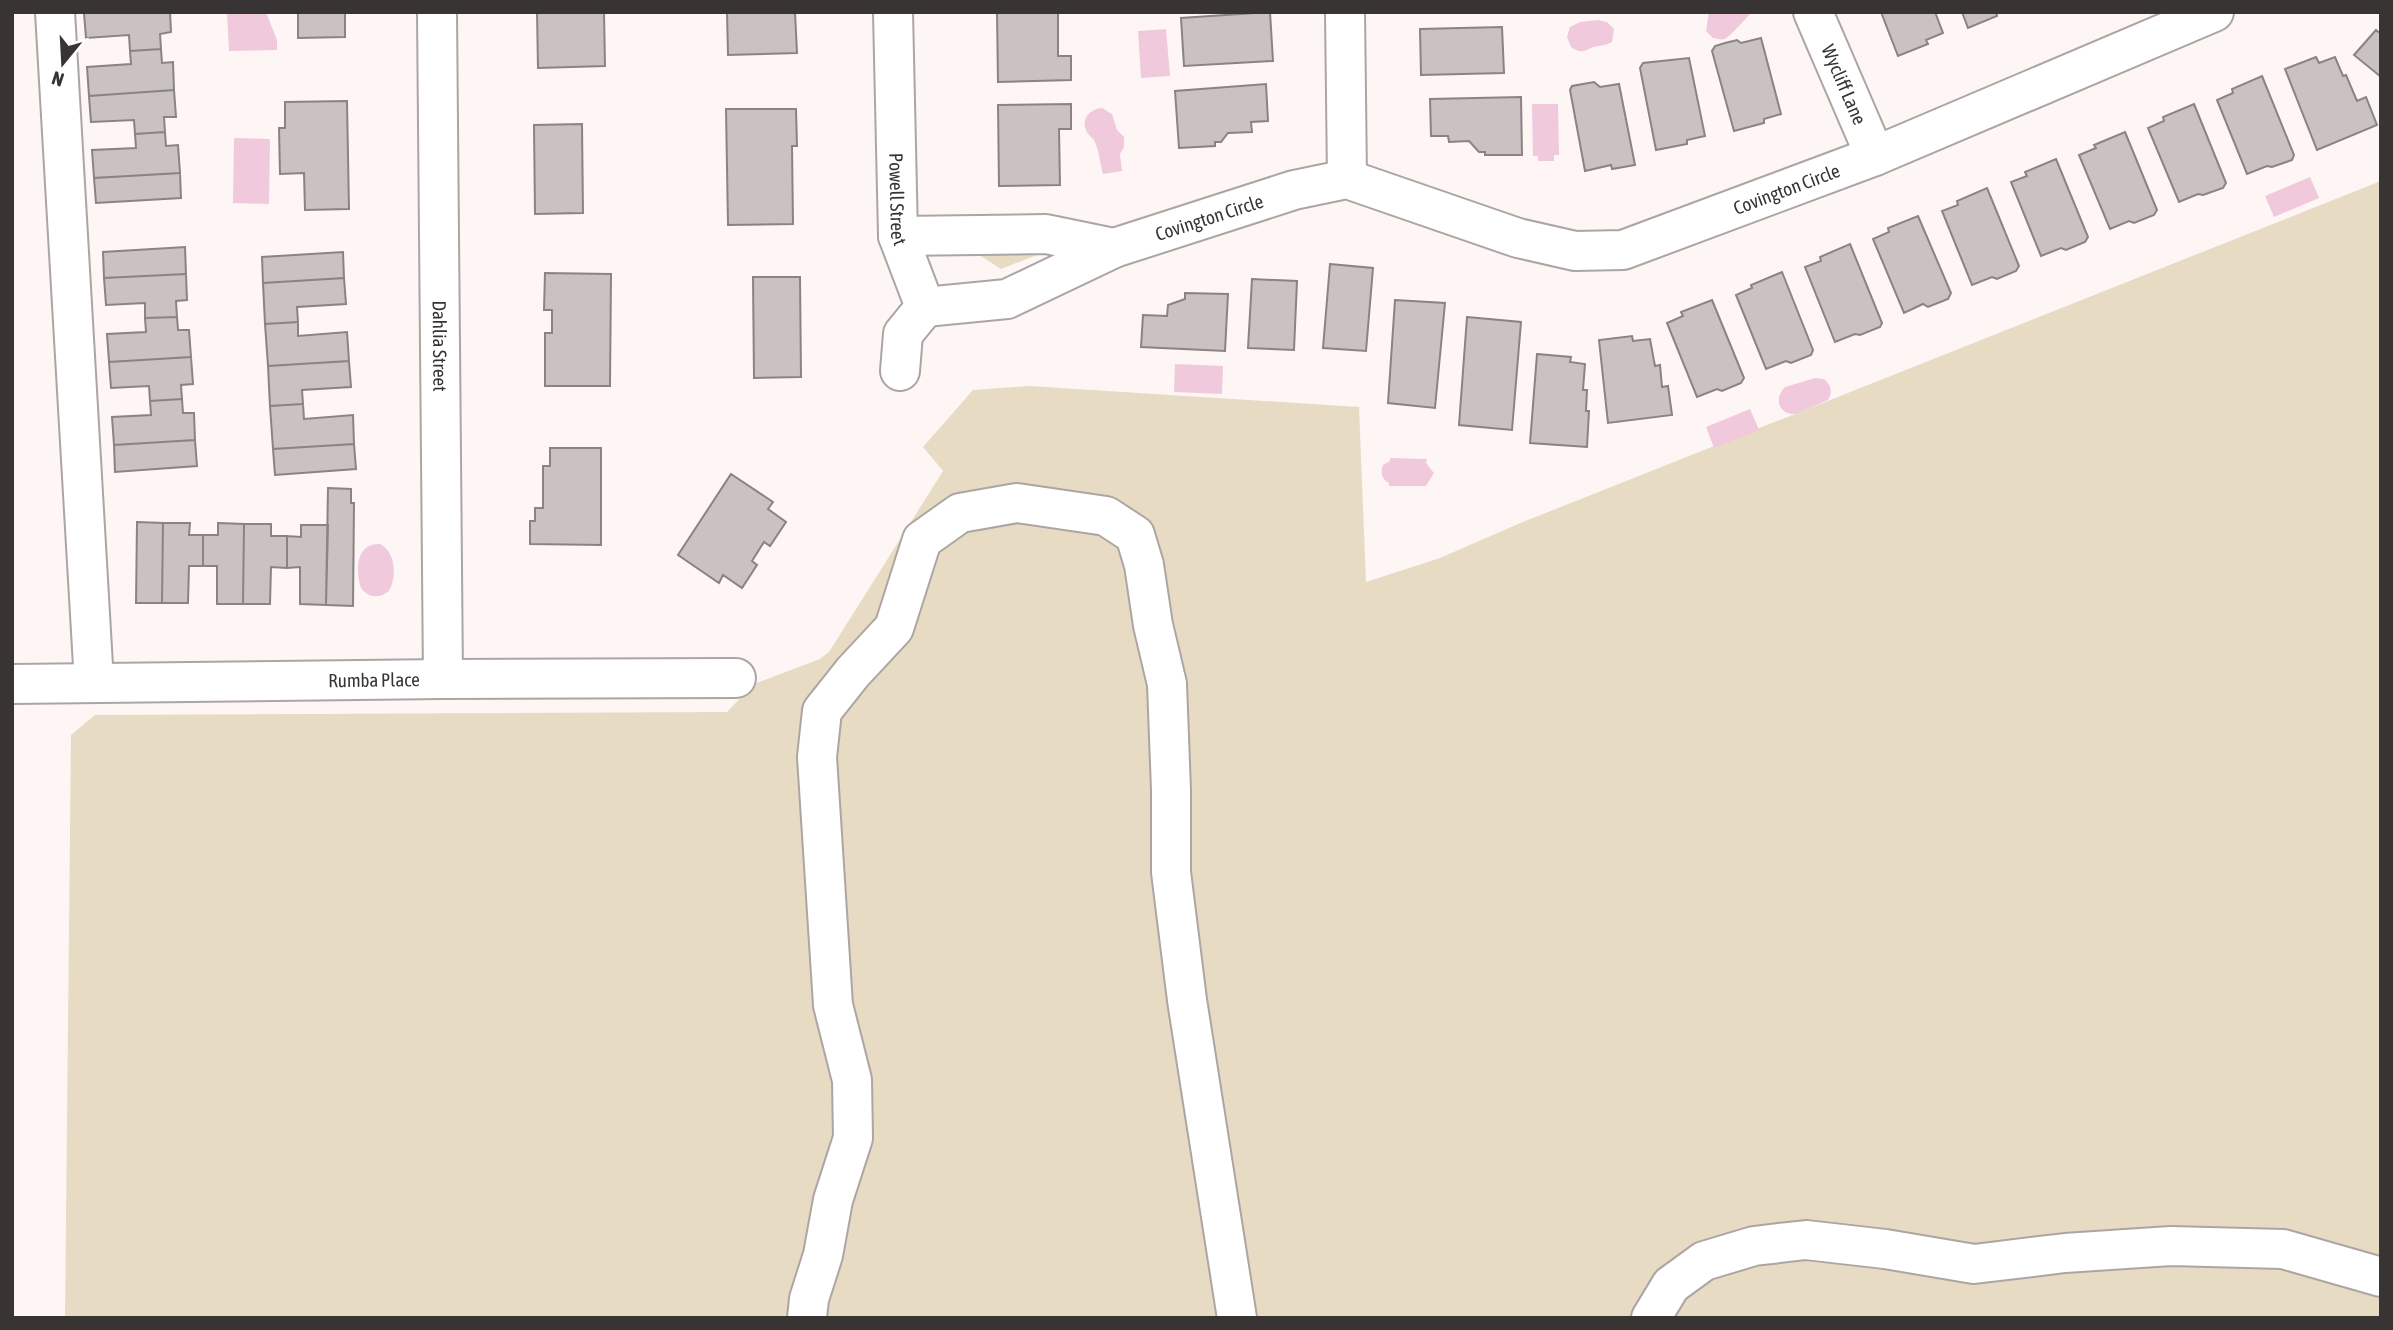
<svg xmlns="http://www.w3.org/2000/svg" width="2393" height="1330" viewBox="0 0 2393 1330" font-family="'Asap Condensed',sans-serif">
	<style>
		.green { fill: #e7dbc3 }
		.water { fill: #f0c9dd }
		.building { fill: #c9c1c2; stroke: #8a8384; stroke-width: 2 }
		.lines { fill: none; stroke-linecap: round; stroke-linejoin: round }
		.minor-casing { stroke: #aca5a3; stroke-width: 42 }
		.minor { stroke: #fff; stroke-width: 38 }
		.labels { text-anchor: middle; stroke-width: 6; stroke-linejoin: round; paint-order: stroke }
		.street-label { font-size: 19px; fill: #373433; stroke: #fff }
	</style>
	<rect width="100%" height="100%" fill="#fef6f4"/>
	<path class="green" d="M2381 181V1318H65L71 735 95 715 727 712 754 684 820 659 829 652 943 471 923 447 973 390 1029 386 1359 407 1366 582 1440 558 1518 524Z
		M973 251 1042 253 1001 269Z"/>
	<path class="water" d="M227 12H266L277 40V50L229 51Z
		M1709 12H1751C1749 16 1729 37 1725 39 1721 40 1718 39 1713 38L1706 31Z
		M1598 20 1607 22 1614 29 1612 42C1605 46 1601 45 1594 47 1584 51 1581 54 1571 47L1567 37 1570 27 1580 22Z
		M1166 29 1170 76 1141 78 1138 31Z
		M1532 104H1558L1559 155H1554V161H1538V156H1533Z
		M1102 108 1112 114 1117 130 1124 137V147L1120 154 1122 171 1103 174C1100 164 1099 149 1094 140 1092 137 1088 135 1087 132 1080 119 1090 109 1102 108Z
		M234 138 270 139 269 204 233 203Z
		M2310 177 2319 198 2274 217 2265 196Z
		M1175 364 1223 366 1222 394 1174 392Z
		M1815 378 1824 379C1831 385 1833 392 1828 400L1796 414C1779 415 1773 399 1785 387Z
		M1750 409 1759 430 1714 448 1706 427Z
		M1390 458 1427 459 1426 463 1434 473 1426 486H1389V483C1382 479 1380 473 1383 465L1390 461Z
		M380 544C396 552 397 577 389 591 379 599 369 598 361 588 355 570 356 543 380 544Z"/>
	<path class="building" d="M170 12 171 32 160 34 161 49 130 51 129 35 86 38 84 13Z
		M298 12H345V37L298 38Z
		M537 12H604L605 66 538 68Z
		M727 12H795L797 53 728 55Z
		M997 12H1058V56H1071V80L998 82Z
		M1270 12 1273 61 1184 66 1181 18Z
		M1881 12H1935L1943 33 1926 40 1928 44 1898 56Z
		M1962 12H1996L1997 16 1968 28Z
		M1502 27 1504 73 1421 75 1420 29Z
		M2376 30 2381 34V77L2354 55Z
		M1761 38 1781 114 1764 119V123L1734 131 1712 51 1715 46 1725 43 1737 40 1741 43Z
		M161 49 162 63 173 62 174 90 89 96 87 67 131 64 130 51Z
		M2316 57 2319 63 2335 57 2343 76 2346 75 2357 101 2366 97 2377 125 2317 150 2285 69Z
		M1689 58 1705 136 1687 140V144L1656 150 1640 68 1643 63Z
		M2262 76 2294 155 2292 160 2272 167 2267 166 2247 174 2217 100 2233 93 2232 89Z
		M1594 82 1600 87 1619 84 1635 165 1612 169 1611 165 1585 171 1570 90 1572 86Z
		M1266 84 1268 121 1251 122 1252 132 1228 133 1221 142H1215V146L1179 148 1175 91Z
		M174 90 176 117H164L165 132 135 134 134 120 91 122 89 96Z
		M1521 97 1522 155H1485V152H1479L1469 141 1449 142 1448 136H1431L1430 99Z
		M347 101 349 209 305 210 304 173 280 174 279 128H285V102Z
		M1071 104V129H1059L1060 185 999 186 998 105Z
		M2194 104 2226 183 2223 188 2203 195 2198 194 2179 202 2148 128 2164 121 2163 117Z
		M726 109H796L797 146H792L793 224 728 225Z
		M582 124 583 213 535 214 534 125Z
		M165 132 166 146 178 145 180 173 94 178 92 150 136 148 135 134Z
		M2125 132 2157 210 2154 215 2134 223 2129 221 2110 229 2079 155 2096 148 2094 145Z
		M2056 159 2088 237 2085 242 2066 250 2061 248 2041 256 2011 182 2027 176 2025 172Z
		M180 173 181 198 96 203 94 178Z
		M1987 188 2019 266 2016 271 1997 279 1992 277 1972 285 1942 211 1958 205 1957 201Z
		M1918 216 1951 293 1948 299 1928 307 1923 304 1904 313 1873 239 1889 232 1888 228Z
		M1850 244 1882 323 1880 327 1860 335 1855 334 1835 342 1805 267 1821 261 1820 257Z
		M185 247 186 274 104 278 103 252Z
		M343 252 344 278 263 283 262 257Z
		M1330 264 1373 268 1366 351 1323 348Z
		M1782 272 1813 350 1811 355 1791 363 1786 361 1766 369 1736 295 1752 288 1751 285Z
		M545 273 611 274 610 386H545V333H552V310H544Z
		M186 274 187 300 176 301 177 317 145 318V303L106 305 104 278Z
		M753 277H800L801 377 754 378Z
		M344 278 346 304 297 307 298 322 265 324 263 283Z
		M1252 279 1297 281 1294 350 1248 348Z
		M1185 293 1228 294 1225 351 1141 347 1143 315 1167 316 1168 305 1185 299Z
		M1395 300 1445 303 1435 408 1388 403Z
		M1712 300 1744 378 1741 383 1722 391 1717 389 1697 397 1667 323 1683 316 1681 312Z
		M177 317 178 330H189L191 357 109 362 107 334 146 332 145 318Z
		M1467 317 1521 322 1512 430 1459 425Z
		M298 322V336L347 332 349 361 268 366 265 324Z
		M1632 336 1633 341 1650 339 1655 366 1660 365 1662 387 1668 386 1672 415 1608 423 1599 340Z
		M1537 354 1571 357 1570 362 1585 364 1583 390H1587L1586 411H1589L1587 447 1530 443Z
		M191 357 193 384 181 385 182 399 150 401 149 386 111 388 109 362Z
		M349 361 351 387 302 390 303 404 270 406 268 366Z
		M182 399 183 413H194L195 440 114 445 112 417 151 415 150 401Z
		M303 404 304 419 353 415 354 444 273 449 270 406Z
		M195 440 197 466 115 472 114 445Z
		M354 444 356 469 275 475 273 449Z
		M550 448H601V545L530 544V521H535V508H543V466H550Z
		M731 474 773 502 768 509 786 522 770 546 764 542 752 561 757 565 742 588 723 575 719 583 678 555Z
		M328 488 351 489V503H354L353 606 326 605Z
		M137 522 163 523 162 603H136Z
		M163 523H190L189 535H203V566H189L188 603H162Z
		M218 523 244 524 243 604H217V566H203V535H218Z
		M244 524H271V536H287V568L271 567 270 604H243Z
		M301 525H328L326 605 300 604V567L287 568V536L301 537Z"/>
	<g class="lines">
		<g class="minor-casing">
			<g id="minor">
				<path d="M55 12 94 683"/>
				<path id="s1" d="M437 12 443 679"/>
				<path id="s2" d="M893 12 898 236 925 307 903 334 900 371"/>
				<path d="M1345 12 1347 179"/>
				<path id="s3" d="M1813 12 1875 156"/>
				<path d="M898 236 1046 234 1114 248"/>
				<path id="s4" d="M925 307 1007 299 1114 248 1294 190 1347 179 1518 238 1575 251 1623 250 1875 156 2214 12"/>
				<path id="s5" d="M12 684 443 679 736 678"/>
				<path d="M807 1318 809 1299 823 1255 833 1200 853 1138 852 1080 833 1005 817 757 822 711 853 672 894 628 922 540 960 513 1017 503 1106 516 1135 535 1144 565 1153 625 1167 684 1171 790V872L1187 1000 1237 1318"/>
				<path d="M1651 1318 1671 1285 1704 1261 1754 1246 1806 1240 1885 1249 1974 1264 2065 1253 2171 1246 2283 1249 2381 1277"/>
			</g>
		</g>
		<use href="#minor" class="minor"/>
	</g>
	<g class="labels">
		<g class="street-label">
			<text dy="7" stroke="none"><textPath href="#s3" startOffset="79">Wycliff Lane</textPath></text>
			<text dy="7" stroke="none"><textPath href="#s4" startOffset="906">Covington Circle</textPath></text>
			<text dy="7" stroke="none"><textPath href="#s2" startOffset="187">Powell Street</textPath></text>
			<text dy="7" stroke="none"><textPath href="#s4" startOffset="301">Covington Circle</textPath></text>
			<text dy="7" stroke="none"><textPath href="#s1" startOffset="334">Dahlia Street</textPath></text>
			<text dy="7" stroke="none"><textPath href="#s5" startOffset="362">Rumba Place</textPath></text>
		</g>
	</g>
	<rect width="2393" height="1330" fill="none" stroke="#373433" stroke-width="28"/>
	<g transform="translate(63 63) rotate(198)" stroke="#ffffff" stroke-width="5" paint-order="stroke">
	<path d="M0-5L12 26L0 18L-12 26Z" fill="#373433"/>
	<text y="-10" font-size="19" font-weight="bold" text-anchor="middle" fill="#373433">N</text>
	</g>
</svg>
